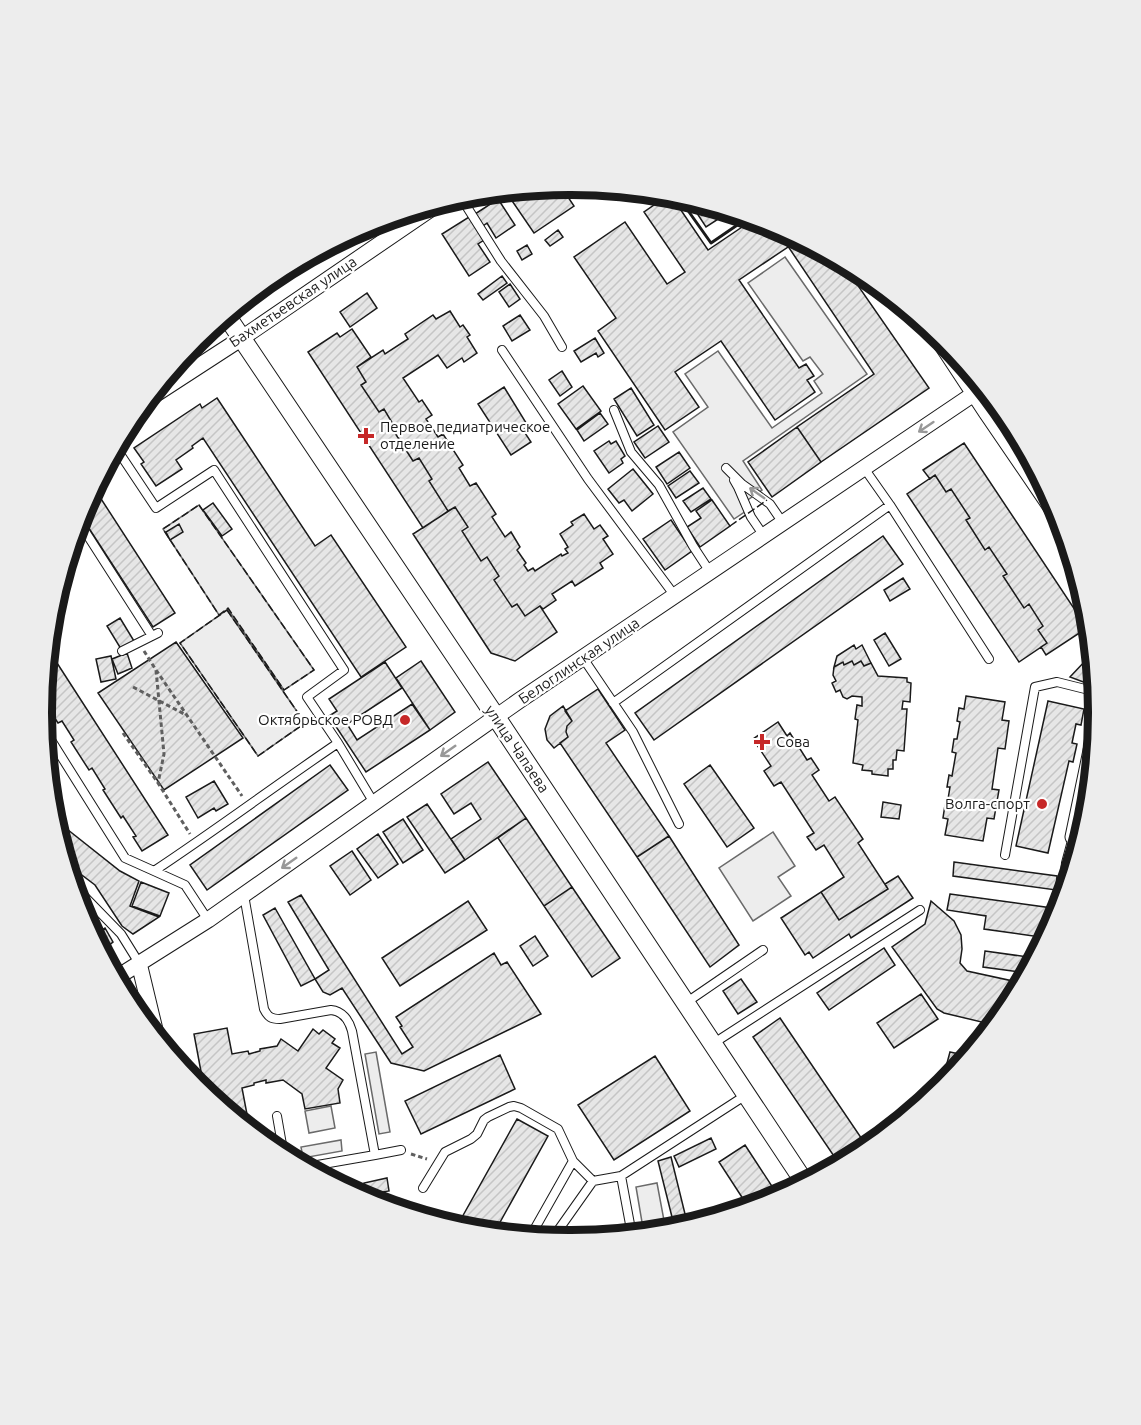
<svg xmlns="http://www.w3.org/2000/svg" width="1141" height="1425" viewBox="0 0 1141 1425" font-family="Ubuntu,sans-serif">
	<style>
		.built { fill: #ededed; stroke: #6a6a6a; stroke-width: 1.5 }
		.building { fill: url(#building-hatch); stroke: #1a1a1a; stroke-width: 1.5 }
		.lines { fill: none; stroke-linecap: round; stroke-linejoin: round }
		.service-casing { stroke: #1a1a1a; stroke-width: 10 }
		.minor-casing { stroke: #1a1a1a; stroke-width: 17 }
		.tertiary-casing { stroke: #1a1a1a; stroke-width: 20 }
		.path { stroke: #5f5f5f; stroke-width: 3; stroke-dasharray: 4.5 3; stroke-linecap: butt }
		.service { stroke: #fff; stroke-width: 8 }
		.minor { stroke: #fff; stroke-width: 15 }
		.tertiary { stroke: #fff; stroke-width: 18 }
		.fence { stroke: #1a1a1a; stroke-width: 1.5; stroke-dasharray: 8 3; stroke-linecap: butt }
		.wall { stroke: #1a1a1a; stroke-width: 3 }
		.oneway { stroke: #989898 }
		.poi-dot { fill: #c62828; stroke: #fff; stroke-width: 2 }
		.labels { text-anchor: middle; stroke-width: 4.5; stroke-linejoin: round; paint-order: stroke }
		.street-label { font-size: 15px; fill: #1a1a1a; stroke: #fff }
		.poi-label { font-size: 15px; fill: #1a1a1a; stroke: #fff; text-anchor: start }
		.rim { fill: none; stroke: #1a1a1a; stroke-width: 8 }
	</style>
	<defs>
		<pattern id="building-hatch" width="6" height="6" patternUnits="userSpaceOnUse" patternTransform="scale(1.5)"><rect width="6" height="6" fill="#e6e6e6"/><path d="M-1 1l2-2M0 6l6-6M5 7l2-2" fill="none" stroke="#c5c5c5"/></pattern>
	</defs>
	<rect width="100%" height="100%" fill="#fff"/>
	<path class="built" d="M785 257 867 374 743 461 762 490 742 504 746 511 734 519 673 432 708 407 685 374 718 351 772 428 822 393 814 381 823 374 810 357 803 361 748 283Z
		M199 505 314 670 284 690 228 609 219 615 163 529Z
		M227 610 305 723 258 756 180 643Z
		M773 832 795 866 778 877 791 896 753 921 719 868Z
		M376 1052 390 1132 379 1134 365 1054Z
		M331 1106 335 1128 309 1133 305 1111Z
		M341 1140 342 1151 303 1158 301 1147Z
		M657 1183 666 1231 644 1234 636 1187Z"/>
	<path class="building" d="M560 185 574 206 534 233 506 192 508 190Z
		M670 194 708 250 754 219 773 224 788 247 739 280 799 368 806 364 814 376 807 380 815 392 775 420 721 341 675 372 699 407 665 430 598 331 616 318 574 257 625 222 667 284 685 272 644 212Z
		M687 198 723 209 726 214 706 227Z
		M498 199 515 225 496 238 487 223 483 226 475 214Z
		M469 217 484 240 478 244 490 262 469 276 442 234Z
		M773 224 841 261 929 388 821 462 797 427 874 374Z
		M558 230 563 237 550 246 545 240Z
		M527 245 532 254 522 260 517 251Z
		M502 276 507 283 483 300 478 294Z
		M510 284 520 299 509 307 499 292Z
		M367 293 377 308 350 327 340 312Z
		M450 311 460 327 463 325 470 335 467 337 477 353 464 362 462 358 447 368 438 355 403 378 419 402 422 400 432 415 426 419 438 437 443 434 463 465 459 468 470 486 476 483 496 514 492 517 505 537 511 532 520 547 517 550 526 563 524 565 528 571 533 568 535 571 561 554 562 556 568 553 565 549 568 547 560 534 573 525 571 522 584 514 594 529 600 525 608 536 603 539 613 554 600 563 603 568 575 586 572 581 552 594 556 600 543 609 540 606 525 616 517 604 512 607 494 580 499 576 487 557 481 561 462 531 468 527 455 507 448 511 429 481 432 479 419 458 413 461 395 433 397 431 384 409 379 412 361 385 366 382 357 367 383 350 385 354 408 339 405 334 433 315 436 319Z
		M520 315 530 330 512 341 503 326Z
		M352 329 371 357 357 367 366 382 361 385 379 412 384 409 397 431 395 433 413 461 419 458 432 479 429 481 448 511 423 528 308 352 337 333 340 337Z
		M595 338 604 353 598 357 596 353 581 362 574 351Z
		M562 371 572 387 560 396 549 380Z
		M583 386 601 411 576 429 558 404Z
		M504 387 528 426 523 430 531 442 511 455 478 404Z
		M631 388 654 425 637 436 614 399Z
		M217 398 315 546 331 535 406 647 361 677 203 438 192 446 193 448 176 460 182 469 156 486 141 464 144 462 134 448 200 404 202 408Z
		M600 413 608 424 584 441 577 430Z
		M658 426 669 442 645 458 634 442Z
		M797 427 821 462 772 497 748 462Z
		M609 441 611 444 616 441 625 456 621 459 623 463 609 473 594 451Z
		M964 443 1087 628 1046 655 1041 647 1047 643 1038 630 1043 626 1029 604 1024 608 1003 576 1007 574 989 547 985 550 966 520 970 518 951 489 946 492 935 475 930 479 923 470Z
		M679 452 690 468 667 484 656 467Z
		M633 469 653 494 632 511 624 500 619 503 608 489Z
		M690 471 699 483 676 498 668 486Z
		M935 475 946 492 951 489 970 518 966 520 985 550 989 547 1007 574 1003 576 1024 608 1029 604 1043 626 1038 630 1047 643 1019 662 907 494Z
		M94 488 175 613 153 627 81 516Z
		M703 488 711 499 691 512 683 501Z
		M712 500 730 526 700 547 687 527 701 518 696 511Z
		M213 503 232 529 222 536 203 510Z
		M455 507 468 527 462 531 481 561 487 557 499 576 494 580 512 607 517 604 525 616 540 606 557 632 515 661 491 653 413 534Z
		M671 520 692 551 665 570 643 539Z
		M179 524 183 532 170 540 166 532Z
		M883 536 903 564 654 740 635 713Z
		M903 578 910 589 890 601 884 590Z
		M120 618 134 641 121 649 107 626Z
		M885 633 901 659 889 666 874 640Z
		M176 642 243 738 164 790 98 693Z
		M854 645 856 649 862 645 871 663 864 666 861 661 854 665 852 661 844 665 843 662 834 667 837 656Z
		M48 649 168 835 142 851 133 837 136 836 123 816 121 818 103 790 105 789 92 768 89 770 71 742 74 740 62 721 58 723 43 700Z
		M127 653 132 668 118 674 112 659Z
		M111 656 116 679 101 682 96 659Z
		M1086 660 1091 661 1086 683 1070 677Z
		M421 661 455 712 430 730 396 678Z
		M852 661 854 665 861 661 864 666 871 663 878 676 907 678V682L911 683 910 702 903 701 902 709H907L904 751 897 750 896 760H893V769H888V776L872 774V771L862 770 863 765 853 763 858 720 855 719 857 705 862 706V697L852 696 847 699 843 697 840 690 836 692 832 683 836 681 833 675 834 667 843 662 844 665Z
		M385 662 402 688 347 724 357 740 412 704 430 730 366 772 329 716 337 711 329 699Z
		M598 689 625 730 606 743 669 836 637 857 560 743 568 737 566 732 567 726 572 721 565 711Z
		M966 696 1005 702 1002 720 1009 721 1005 749 998 748 992 789 999 790 994 819 987 818 983 841 945 835 948 819 943 818 945 805H947L950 787H947L949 775 952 776 956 753 952 752 954 739H957L960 722 957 721 959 708 964 709Z
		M1048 701 1084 709 1081 725 1076 724 1072 743 1077 744 1073 762 1069 761 1048 853 1016 846Z
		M563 706 572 721 567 726 566 732 568 737 554 748 547 740 545 729 550 716Z
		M778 722 787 736 790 733 807 760 811 758 819 770 812 775 829 801 835 797 863 839 858 843 888 889 839 920 821 892 844 877 824 845 816 850 807 837 814 833 781 782 774 786 764 771 771 766 753 739Z
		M488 762 526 818 465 860 451 839 481 819 471 803 454 814 441 794Z
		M330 765 348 790 207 890 190 865Z
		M710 765 754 828 727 847 684 784Z
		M214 781 228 804 216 811 214 808 198 818 186 797Z
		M883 802 901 805 899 819 881 817Z
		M427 804 465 860 445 873 407 817Z
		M53 818 120 871 139 881 130 906 159 917 133 934 122 926 95 885 66 863Z
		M526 818 572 887 544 906 498 838Z
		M403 819 423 850 403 863 383 832Z
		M378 834 398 864 378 878 357 849Z
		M669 836 739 945 710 967 637 857Z
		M352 851 371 880 350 895 330 866Z
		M954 862 1057 876 1056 890 953 876Z
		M898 876 913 898 851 938 849 934 813 958 809 952 805 955 781 918 821 892 839 920 888 889 885 884Z
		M141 882 169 893 160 916 132 906Z
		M572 887 620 958 592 977 544 906Z
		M950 894 1052 908 1048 935 1047 938 984 929 986 916 947 910Z
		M301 895 402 1054 413 1047 400 1027 402 1026 396 1017 494 953 501 965 507 962 541 1014 424 1071 391 1063 342 988 330 995 323 992 315 979 329 970 288 902Z
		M468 901 487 930 400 986 382 958Z
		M931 901 954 921 961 935 962 949 960 963 967 971 1022 983 1010 1006 994 1025 944 1013 937 1009 892 947 925 924Z
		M275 908 315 979 301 986 263 915Z
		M85 919 95 934 105 928 113 942 103 950Z
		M535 936 548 956 533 966 520 946Z
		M884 948 895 965 829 1010 817 993Z
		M985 951 1035 958 1027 973 983 967Z
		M741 979 757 1002 738 1014 723 991Z
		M921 994 938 1019 894 1048 877 1023Z
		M780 1018 868 1148 840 1165 753 1037Z
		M227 1028 232 1054 248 1051 249 1054 260 1051V1049L277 1046 281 1039 298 1051 313 1029 319 1034 323 1030 335 1039 332 1043 340 1048 326 1068 343 1080 338 1089 340 1103 305 1109 302 1094 283 1080 266 1083V1080L254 1083V1085L242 1088 250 1130 205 1093 194 1034Z
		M950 1052 969 1056 940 1089Z
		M500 1055 515 1089 421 1134 405 1101Z
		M655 1056 690 1111 614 1160 578 1105Z
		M517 1119 548 1136 494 1233 467 1231 456 1228Z
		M711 1138 716 1149 679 1167 674 1156Z
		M745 1145 779 1197 772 1201 749 1208 719 1162Z
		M671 1157 686 1218 673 1221 658 1161Z
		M387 1178 389 1191 366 1195 364 1183Z"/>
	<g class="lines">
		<g class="service-casing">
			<path id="service" d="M460 196 501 261 544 316 562 347
				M401 214 408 225
				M502 350 588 479 675 596
				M614 410 631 452 659 485 693 546 710 572
				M116 448 156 508 214 470 344 670 307 697 338 743 374 803
				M726 468 742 484 770 504 783 523
				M864 468 890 505 989 659
				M734 480 738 487 751 517 764 536
				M79 522 152 636
				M122 651 158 633
				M583 658 633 732 679 824
				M613 703 890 505
				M44 729 125 858 154 871C216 830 276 785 338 743
				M1005 855 1035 687 1057 682 1097 692
				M154 871 185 885 208 920
				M244 895 264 1009C268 1017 271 1019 280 1019L331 1010C342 1011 349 1020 352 1031L375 1155 306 1167
				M77 899 83 895 121 934 139 963
				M1061 908 1066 863 1073 837
				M687 1002 763 950
				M714 1043 920 910
				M277 1116 284 1156
				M375 1155 401 1150
				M621 1176 632 1235
				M423 1188 445 1152 471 1139 477 1134 484 1120 488 1117 509 1107 514 1106 521 1108 558 1129 573 1161 593 1181
				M530 1237 573 1161
				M552 1239 593 1181 621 1176 746 1095"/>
		</g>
		<g class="minor-casing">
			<path id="minor" d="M930 327 986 412 1063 525
				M145 401 242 338 441 202
				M1073 837 1099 712
				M139 963 157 1038
				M116 978 208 920 520 700 984 387"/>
		</g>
		<g class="tertiary-casing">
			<path id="tertiary" d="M226 315 496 717 805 1183"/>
		</g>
		<path class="path" d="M144 651 156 670 164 754 158 783
			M156 670 242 796
			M133 687 186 715
			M123 733 158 783 190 834
			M411 1154 427 1159"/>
		<use href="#service" class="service"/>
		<use href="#minor" class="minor"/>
		<use href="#tertiary" class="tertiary"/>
		<path class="fence" d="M199 505 314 670 284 690 228 608 219 615 163 529Z
			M730 526 767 500
			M227 610 305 723 258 756 180 643Z"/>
		<path class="wall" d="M677 195 711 243 749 217"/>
	</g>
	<defs><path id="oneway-shaft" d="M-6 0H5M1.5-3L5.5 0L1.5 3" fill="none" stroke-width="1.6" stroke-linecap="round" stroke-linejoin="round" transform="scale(1.5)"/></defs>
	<g class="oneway">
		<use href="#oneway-shaft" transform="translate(926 427) rotate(146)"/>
		<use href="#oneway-shaft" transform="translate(757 493) rotate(-145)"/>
		<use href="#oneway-shaft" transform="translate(448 751) rotate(145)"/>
		<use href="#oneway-shaft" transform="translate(289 863) rotate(145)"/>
	</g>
	<g class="poi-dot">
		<path d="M363 427h6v6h6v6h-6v6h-6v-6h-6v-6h6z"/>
		<circle cx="405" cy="720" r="6"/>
		<path d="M759 733h6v6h6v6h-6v6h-6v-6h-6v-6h6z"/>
		<circle cx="1042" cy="804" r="6"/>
	</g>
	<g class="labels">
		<g class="street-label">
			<text transform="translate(293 302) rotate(-34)" y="5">Бахметьевская улица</text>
			<text transform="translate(579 661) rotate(-34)" y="5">Белоглинская улица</text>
			<text transform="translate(517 749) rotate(56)" y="5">улица Чапаева</text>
		</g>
		<g class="poi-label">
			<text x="380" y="432">Первое педиатрическое<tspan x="380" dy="17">отделение</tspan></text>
			<text x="393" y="725" text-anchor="end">Октябрьское РОВД</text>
			<text x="776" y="747">Сова</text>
			<text x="1030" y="809" text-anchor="end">Волга-спорт</text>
		</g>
	</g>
	<path d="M0 0H1141V1425H0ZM569 195H571A517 517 0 0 1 1088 712V713A517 517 0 0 1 571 1230H569A517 517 0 0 1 52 713V712A517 517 0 0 1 569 195Z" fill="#ededed" fill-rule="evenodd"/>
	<path class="rim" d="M569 195H571A517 517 0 0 1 1088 712V713A517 517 0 0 1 571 1230H569A517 517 0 0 1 52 713V712A517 517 0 0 1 569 195Z"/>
</svg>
